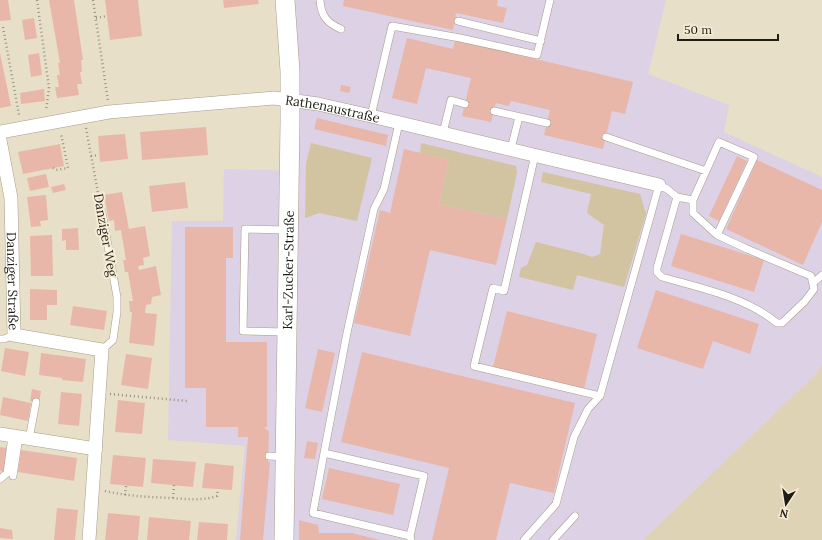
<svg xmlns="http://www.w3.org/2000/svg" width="822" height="540" viewBox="0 0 822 540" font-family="Lora,serif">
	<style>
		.commercial { fill: #dcd1e5 }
		.built { fill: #dfd3b6 }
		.green { fill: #d2c4a1 }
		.building { fill: #e8b7aa }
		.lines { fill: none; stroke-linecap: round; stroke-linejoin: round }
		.lane-casing { stroke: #a69d88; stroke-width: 8 }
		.street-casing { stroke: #a69d88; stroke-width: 14 }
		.secondary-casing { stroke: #a69d88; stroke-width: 20 }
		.path { stroke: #9a9483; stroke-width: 2.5; stroke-dasharray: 1 3; stroke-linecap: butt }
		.lane { stroke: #fff; stroke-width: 7 }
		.street { stroke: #fff; stroke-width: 13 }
		.secondary { stroke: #fff; stroke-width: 19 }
		.labels { text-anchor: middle; stroke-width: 4; stroke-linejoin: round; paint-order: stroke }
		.street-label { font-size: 13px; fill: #1f1c14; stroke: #f6ecd6 }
	</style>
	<rect width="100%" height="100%" fill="#e8dfc9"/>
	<path class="commercial" d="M289 0H666L648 74 729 105 724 132 822 177V365L817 373 643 540H236L245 446 168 440 172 221H223L224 169 294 171Z"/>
	<path class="built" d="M822 365V540H643L817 373Z"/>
	<path class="green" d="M311 143 372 158 357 221 319 213 305 218 306 164Z
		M421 143 516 166 517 173 507 219 439 204 449 160 420 153Z
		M543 172 640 194 646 214 624 287 577 275 573 290 519 277 521 268 527 265 536 242 580 253 592 257 600 254 604 225 587 213 591 194 541 182Z"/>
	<path class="building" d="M0 0H8L11 20 0 21Z
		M49 0H74L83 60H81L82 72H80L82 84H77L79 95 57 98 55 87H59L57 75H60L58 63H60Z
		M105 0H138L142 36 110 40Z
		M223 0H258L259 4 224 8Z
		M344 0H498L497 6 507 8 503 23 456 13 453 30 343 6Z
		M34 18 37 38 25 40 22 20Z
		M407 38 453 49 455 40 633 82 625 114 612 111 603 149 544 135 550 110 511 101 509 106 496 103 491 122 462 116 471 78 426 68 417 104 392 98Z
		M0 53 11 106 0 108Z
		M39 53 42 75 31 77 28 55Z
		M341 85 351 87 349 93 340 91Z
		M44 89 45 101 21 104 20 93Z
		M317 118 388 135 386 146 314 129Z
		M206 127 208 155 142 160 140 132Z
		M125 134 128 159 100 162 98 136Z
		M60 144 64 166 23 174 18 152Z
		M404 149 449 160 439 204 507 219 496 265 430 250 410 336 354 323 380 210 390 213Z
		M737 156 747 161 719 221 709 216Z
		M757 160 822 190V222L803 265 726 229Z
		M46 174 49 187 30 191 27 178Z
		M185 182 188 208 152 212 149 186Z
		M64 184 66 190 53 193 51 187Z
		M122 192 129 229 145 226 150 256 143 258 144 265 138 266 139 270 156 266 161 295 152 297 151 304 146 305 145 313 157 314 154 346 129 343 132 312H130L129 301H133L128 272H125L123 260H126L121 230 115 231 114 220 109 221 104 195Z
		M46 195 48 220 40 221 41 226 31 227 27 197Z
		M185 227H233V258H226V342H267V427H265V429L269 431 268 462H270L263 540H240L248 437H238V427H206V388H185Z
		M78 228 79 250H66V240L62 241V229Z
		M681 234 764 260 754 292 671 266Z
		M52 235 53 276H31L30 236Z
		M30 289 57 290V305H47V320H30Z
		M656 290 759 324 750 354 713 341 703 369 637 348Z
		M73 306 107 311 104 330 70 325Z
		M507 311 597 334 584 389 493 367Z
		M5 348 29 352 25 376 1 371Z
		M318 349 335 353 322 412 305 408Z
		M362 352 575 403 554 493 510 483 496 540H432L449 468 341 442Z
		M41 353 86 359 83 382 62 380V378L39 375Z
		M126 354 152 358 148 389 121 385Z
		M32 389 41 391 39 403 30 401Z
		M61 392 82 394 79 426 58 424Z
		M3 397 31 403 28 421 0 415Z
		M118 400 145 403 142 434 115 432Z
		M307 441 318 443 315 459 304 458Z
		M0 447 7 448 4 472 0 471Z
		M21 450 77 458 74 481 18 472Z
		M113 455 146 458 143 487 110 484Z
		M153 459 196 462 193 487 151 483Z
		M205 463 234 466 232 490 202 488Z
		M329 468 400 484 393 515 322 499Z
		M57 508 78 510 75 540H54Z
		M108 513 140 516 138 540H105Z
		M149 517 191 521 189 540H147Z
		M299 520 318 525 319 533H352L380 540H299Z
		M199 522 228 524 227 540H197Z
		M0 528 12 530 13 539 0 538Z"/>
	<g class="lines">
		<g class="lane-casing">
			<path id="lane" d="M320 0C321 16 327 23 341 29
				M458 21 541 41
				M494 111 547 123
				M371 116 392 26 460 38 537 55 550 0
				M399 123 384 189 374 209 347 333 324 453 424 476 410 536
				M443 133 451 100 465 104
				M606 137 706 171 693 200V213L717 235 747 249 811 276 814 289 805 301 782 323H777C746 297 700 288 662 277L657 272V268L677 197
				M511 149 519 117
				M535 155 504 291 493 288 474 366 600 396
				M706 171 719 142 754 157 717 235
				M102 212 117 297V312L113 340 102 350
				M813 283 822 275
				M286 332 243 331 245 229 288 230
				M0 339H4L14 335
				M29 439 36 402
				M324 453 313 513 410 536 411 540
				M269 456 285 457
				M13 476 19 437
				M0 479 7 473 12 436
				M524 540 556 504 574 437 588 409 600 396 659 185 667 189 677 197 693 200
				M553 540 575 516"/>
		</g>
		<g class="street-casing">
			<g id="street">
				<path id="s1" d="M0 132 109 112 274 98 318 104 371 116 659 185"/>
				<path id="s2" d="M0 140 11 198 14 335 102 350 89 540"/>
				<path d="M0 434 96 449"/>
			</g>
		</g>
		<g class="secondary-casing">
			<g id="secondary">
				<path id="s3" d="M284 540 290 122V71L285 0"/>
			</g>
		</g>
		<path class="path" d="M37 0 49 88 46 111
			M93 0 108 101
			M96 18 107 16
			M3 27 19 115
			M86 128 100 204
			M91 156 99 155
			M53 168 56 170 68 168 61 134
			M110 394 187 401
			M105 491C127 496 148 497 171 498 187 499 202 501 217 496L218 489
			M125 495 126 486
			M173 498 174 485"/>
		<use href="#lane" class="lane"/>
		<use href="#street" class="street"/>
		<use href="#secondary" class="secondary"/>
	</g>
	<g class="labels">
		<g class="street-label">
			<text dy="5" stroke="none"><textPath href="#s1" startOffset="336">Rathenaustraße</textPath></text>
			<text transform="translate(106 235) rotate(80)" y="5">Danziger Weg</text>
			<text dy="5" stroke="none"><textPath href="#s3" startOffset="270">Karl-Zucker-Straße</textPath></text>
			<text dy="5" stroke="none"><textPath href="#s2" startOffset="142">Danziger Straße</textPath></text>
		</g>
	</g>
	<g transform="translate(786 504) rotate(192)" stroke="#f6ecd6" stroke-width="3" paint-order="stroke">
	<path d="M0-3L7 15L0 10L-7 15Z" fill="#1f1c14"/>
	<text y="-6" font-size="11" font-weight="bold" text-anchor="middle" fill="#1f1c14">N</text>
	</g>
	<path d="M678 34v6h100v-6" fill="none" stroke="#1f1c14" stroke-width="2"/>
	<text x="684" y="34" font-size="12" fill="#1f1c14" stroke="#f6ecd6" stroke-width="3" paint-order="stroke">50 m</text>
</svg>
